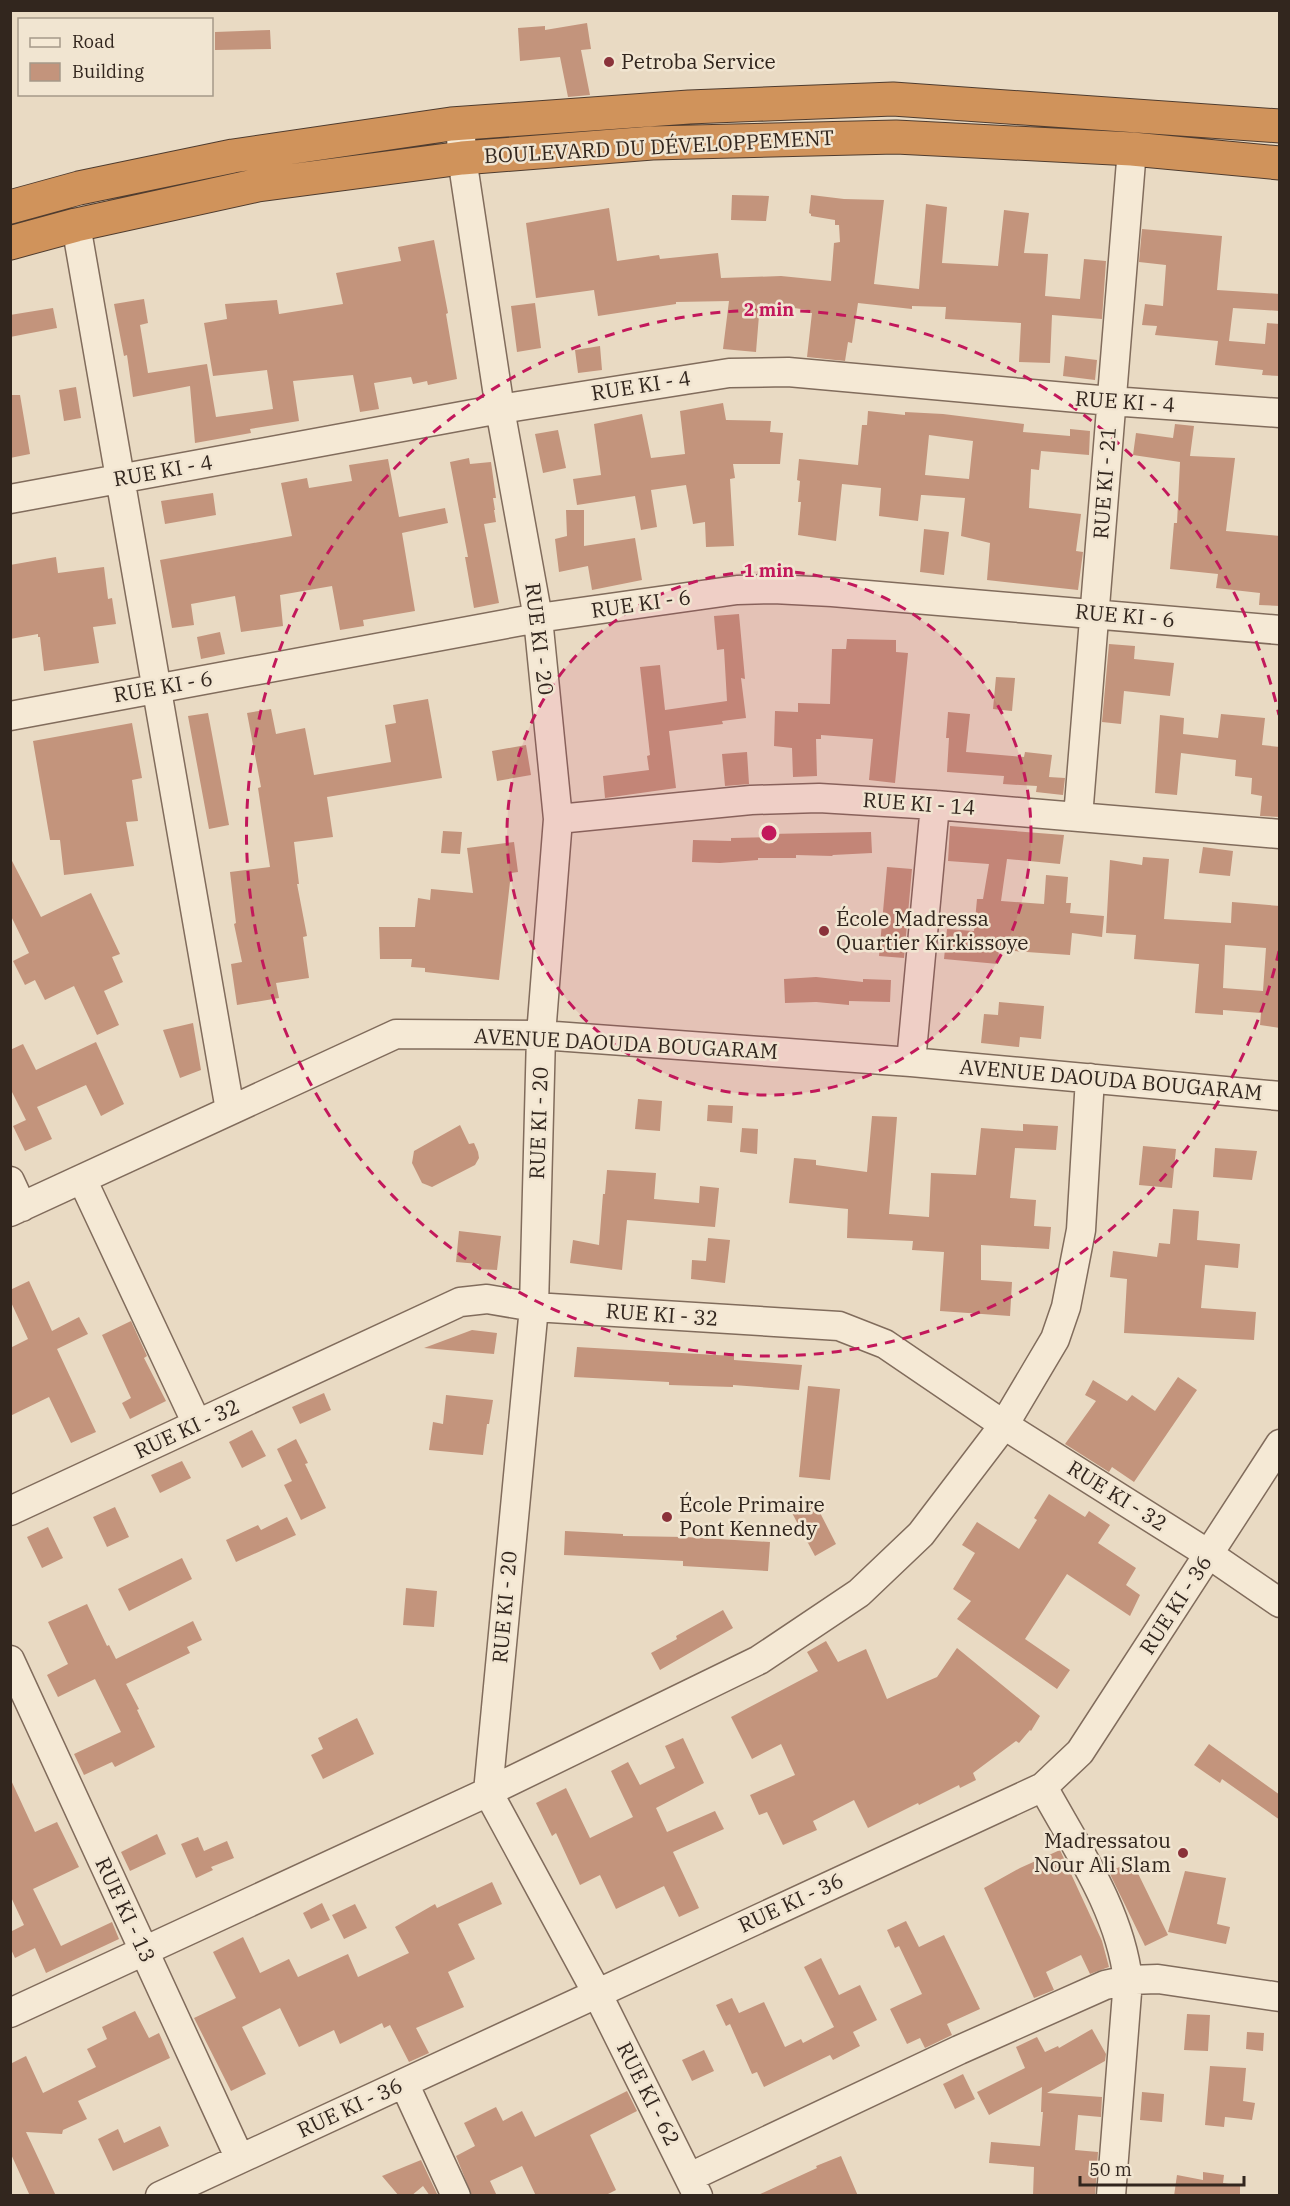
<svg xmlns="http://www.w3.org/2000/svg" width="1290" height="2206" viewBox="0 0 1290 2206" font-family="'IBM Plex Serif',serif">
	<style>
		.building { fill: #c3947c; fill-rule: evenodd }
		.lines { fill: none; stroke-linecap: round; stroke-linejoin: round }
		.minor-casing { stroke: #816c5c; stroke-width: 31 }
		.highway-casing { stroke: #4f3c2f; stroke-width: 35 }
		.minor { stroke: #f5e9d5; stroke-width: 28 }
		.highway { stroke: #d0935b; stroke-width: 33 }
		.ring { fill: none; stroke: #c2185b; stroke-width: 3; stroke-dasharray: 10 8 }
		.poi-dot { fill: #8a323a; stroke: #f1e5d1; stroke-width: 2 }
		.labels { text-anchor: middle; stroke-width: 5; stroke-linejoin: round; paint-order: stroke }
		.poi-label { font-size: 21px; fill: #32261e; stroke: #f1e5d1; text-anchor: start }
		.street-label { font-size: 21px; fill: #32261e; stroke: #f1e5d1 }
		.centre { fill: #c2185b; stroke: #f1e5d1; stroke-width: 3 }
		.ring-label { font-size: 18px; text-anchor: middle; font-weight: bold; fill: #c2185b; stroke: #f1e5d1; stroke-width: 5; stroke-linejoin: round; paint-order: stroke }
	</style>
	<rect width="100%" height="100%" fill="#e9dac3"/>
	<path class="building" d="M587 23 591 49 581 50 590 95 568 97 560 57 520 61 518 28 545 26V30Z
		M270 30 271 49 215 50V32Z
		M732 195 769 196 766 221 731 220Z
		M811 195 844 199 884 200 874 284 919 289 926 204 947 207 942 263 998 266 1004 210 1029 213 1024 253 1048 254 1045 296 1080 299 1084 259 1106 261 1102 319 1052 315 1050 363 1019 362 1021 323 945 319 946 307 912 306V309L858 303 852 343 848 342 845 361 807 357 812 313H808V310L760 303 756 352 723 349 729 301 676 302V304L598 316 594 290 536 298 526 223 609 208 617 261 659 255 660 259 718 253 721 278 781 276 831 281 834 243 840 242 839 225H835V220L811 216V214L809 213Z
		M1142 229 1222 236 1217 290 1280 294V311L1233 308 1229 341 1265 344 1267 323 1280 324V376L1262 375 1263 370 1215 365 1218 341 1155 335 1157 326 1142 325 1145 304 1163 306 1166 265 1139 262Z
		M434 240 448 313 446 314 457 379 428 385 427 381 413 384 411 377 374 383 379 409 360 412 353 375 293 381 299 421 250 429 251 433 195 443 190 386 133 397 127 355 124 356 114 304 144 299 148 323 140 325 148 373 207 364 216 417 273 409 267 370 213 376 204 323 227 319 225 304 277 300 279 314 343 304 336 273 401 261 398 247Z
		M535 303 541 348 517 352 511 306Z
		M53 308 57 328 10 337V315Z
		M600 346 602 370 578 373 575 350Z
		M1065 356 1097 360 1095 380 1063 376Z
		M76 387 81 418 64 421 59 390Z
		M10 395H20L30 454 10 458Z
		M723 403 726 420 771 421 770 432 783 433 780 464H733L735 478 730 479 734 546 706 547 705 522 693 524 686 485 651 490 657 527 641 530 635 496 577 505 573 479 601 475 594 424 642 414 651 458 685 454 680 411Z
		M868 411 905 415V412L943 414 1024 424 1023 432 1070 436V429L1090 431 1089 455 1041 451 1039 470 1031 469 1029 508 1081 514 1076 551 1083 552 1078 590 987 580 990 543 961 536 965 498 923 495H921L918 521 879 516 881 488 842 484 836 541 798 535 801 502H798L800 481 797 480 799 459 858 465 862 425H867ZM929 435 973 441 969 479 925 475Z
		M1175 424 1194 426 1190 456 1235 458 1226 531 1280 536V606L1259 605 1260 593 1216 588 1218 574 1170 569 1174 523H1177L1180 462 1133 455 1136 433 1173 438Z
		M558 430 566 468 543 473 535 434Z
		M469 458 470 464 491 462 496 498H493L495 510H494L496 522 484 524 499 603 474 608 465 557H468L450 462Z
		M388 459 399 517 445 508 448 523 402 533 415 611 363 620 364 626 340 630 332 586 280 595 283 626 241 632 235 596 191 604 194 625 172 628 160 560 292 536 281 483 307 478 309 488 352 481 349 465Z
		M213 493 216 515 165 524 161 501Z
		M566 510H584V546L635 538 642 580 592 590 588 566 559 572 555 539 567 536Z
		M924 529 949 532 944 575 920 572Z
		M56 557 58 573 104 567 108 599 112 598 116 624 93 627 99 663 44 671 40 637H38V634L10 639V565Z
		M739 614 745 679 741 678 746 718 722 721 723 724 669 731 676 788 605 798 603 776 649 770 647 756 650 755 640 667 660 665 665 710 727 701 724 649 717 650 714 616Z
		M220 632 225 654 201 659 197 637Z
		M847 639 896 640V652L908 653 895 783 869 780 873 739 821 735V739H816L817 776 793 777 792 748 774 746 775 711 798 712V703L830 704 832 649H846Z
		M1109 644 1135 646 1134 659 1174 663 1170 696 1124 691 1121 724 1102 722Z
		M996 677 1015 678 1012 711 993 709Z
		M428 699 442 778 327 797 333 837 294 842 299 884H297L307 936 303 937 309 978 276 983 279 998 237 1005 231 964 242 962 234 924 236 923 230 872 270 867 258 788 261 787 247 713 271 709 276 734 305 728 314 775 391 762 385 725 396 723 393 705Z
		M948 712 970 714 966 752 1024 757 1025 752 1052 755 1049 777 1065 778 1063 795 1036 792 1037 786 1003 784 1004 776 947 772 949 738H946Z
		M208 713 229 825 209 829 188 716Z
		M1221 714 1265 718 1262 745 1280 747V817L1260 816 1262 796 1251 794 1252 778 1235 776 1236 760 1181 753 1177 795 1155 793 1160 715 1184 718 1183 734 1218 738Z
		M132 723 142 778 132 780 138 821 126 822 134 866 64 875 60 840H50L33 741Z
		M526 745 531 775 497 781 492 751Z
		M747 752 749 784 725 786 722 754Z
		M950 826 1064 835 1060 864 1007 859 1001 901 1044 904 1046 875 1068 877 1066 903H1071L1070 913 1104 916 1102 937 1072 933 1070 955 999 950 998 964 944 959 947 929 974 931 977 899H983L989 864 948 861Z
		M443 831 462 832 460 854 441 853Z
		M871 832 872 853 833 855 832 856 796 855V858H758V860L720 863 692 862 693 840 731 841V838L769 837V834Z
		M514 842 518 872 511 873 499 980 425 972V968L411 967 412 959H380L379 927H415L418 898 430 900 431 889 473 893 467 848Z
		M1203 847 1233 851 1230 876 1199 873Z
		M10 857 41 917 91 893 120 954 112 957 123 982 104 991 119 1025 97 1035 74 986 45 1000 35 980 25 985 13 961 29 953 10 914Z
		M1143 857 1169 859 1164 919 1231 923 1232 902 1280 906V1028L1260 1025 1261 1013 1223 1010V1015L1195 1013 1199 964 1134 959 1136 935 1106 933 1110 860 1142 865ZM1225 945 1266 948 1263 991 1223 988Z
		M887 867 912 869 904 958 879 956Z
		M816 977 863 982V979L891 980 890 1002 849 1001V1005L816 1002 785 1003 784 979Z
		M999 1002 1044 1006 1041 1039 1020 1037 1019 1047 981 1043 984 1014 998 1015Z
		M193 1023 201 1070 180 1078 163 1030Z
		M96 1042 124 1104 101 1116 86 1085 37 1107 52 1139 25 1151 13 1126 26 1120 10 1088V1050L23 1044 36 1070Z
		M638 1099 662 1101 660 1131 635 1129Z
		M708 1105 733 1106 732 1123 707 1121Z
		M872 1116 897 1117 889 1214 929 1217 931 1173 976 1175 981 1128 1023 1131V1124L1058 1126 1056 1150 1015 1148 1010 1198 1036 1200 1034 1226 1051 1227 1049 1249 981 1245V1280L1012 1282 1010 1316 940 1311 944 1252 912 1250 913 1241 847 1238 848 1209 789 1203 794 1158 816 1160V1165L867 1172Z
		M460 1125 469 1144 474 1143 478 1152 479 1158 475 1165 432 1187 422 1183 412 1163 414 1151Z
		M742 1128 758 1129 757 1154 740 1152Z
		M1143 1146 1176 1149 1172 1188 1139 1185Z
		M1215 1148 1257 1151 1252 1180 1213 1177Z
		M607 1170 656 1173 654 1199 699 1203 700 1186 719 1188 715 1227 627 1220 622 1270 570 1263 573 1240 599 1245 603 1194H605Z
		M1173 1209 1199 1211 1197 1240 1240 1244 1238 1268 1205 1265 1201 1308 1256 1312 1254 1340 1124 1333 1127 1279 1110 1277 1113 1251 1157 1257 1159 1243 1170 1244Z
		M459 1231 501 1236 497 1270 478 1269 479 1264 456 1262Z
		M708 1238 730 1240 725 1283 691 1279 692 1260 706 1261Z
		M29 1281 52 1331 79 1317 88 1334 57 1349 96 1432 71 1443 49 1397 10 1416V1348L28 1339 10 1300V1290Z
		M131 1321 147 1356 144 1358 166 1401 130 1419 122 1403 131 1398 102 1335Z
		M472 1330 497 1333 494 1354 424 1348Z
		M577 1347 734 1356V1360L802 1365 799 1390 733 1385V1387L669 1385V1382L574 1377Z
		M1178 1377 1197 1390 1134 1482 1112 1467 1109 1472 1065 1444 1096 1401 1085 1395 1093 1380 1127 1401 1132 1395 1155 1411Z
		M808 1386 840 1389 830 1480 799 1477Z
		M324 1393 331 1410 300 1424 292 1407Z
		M446 1395 493 1400 489 1424H487L483 1455 429 1450 433 1422 443 1424Z
		M252 1430 266 1456 242 1468 229 1442Z
		M296 1439 308 1463 305 1464 326 1508 301 1520 284 1485 292 1481 277 1449Z
		M182 1461 191 1478 160 1493 151 1475Z
		M1049 1494 1085 1517 1089 1511 1110 1525 1098 1543 1136 1568 1126 1585 1140 1595 1130 1616 1067 1574 1025 1639 1070 1670 1057 1689 957 1619 971 1601 953 1589 975 1553 962 1545 977 1522 1019 1549 1037 1520 1034 1518Z
		M813 1499 836 1544 815 1556 791 1511Z
		M115 1507 129 1537 107 1547 93 1517Z
		M287 1517 296 1535 236 1562 226 1540 258 1525 261 1530Z
		M48 1527 63 1558 42 1568 27 1537Z
		M565 1531 623 1534V1536L685 1537 770 1542 768 1571 683 1566V1561L564 1555Z
		M182 1558 192 1579 129 1611 118 1589Z
		M406 1588 437 1591 434 1627 403 1625Z
		M87 1604 107 1646 109 1645 116 1659 193 1621 202 1640 187 1647 190 1653 126 1684 139 1709 137 1710 155 1747 115 1767 112 1762 84 1775 74 1754 121 1732 95 1679 58 1697 47 1675 68 1664 48 1622Z
		M723 1610 733 1628 660 1670 651 1653 677 1639 676 1636Z
		M826 1641 838 1662 866 1649 887 1699 937 1677 957 1648 1040 1716 1031 1731 1030 1730 1019 1743 1016 1741 973 1773 976 1780 960 1788 959 1785 919 1805 918 1803 868 1828 854 1800 813 1821 817 1830 783 1845 767 1812 759 1815 750 1795 795 1775 781 1744 752 1759 731 1717 818 1671 807 1652Z
		M357 1718 374 1754 323 1779 311 1755 323 1749 318 1738Z
		M683 1738 704 1783 656 1808 667 1832 715 1811 724 1829 673 1852 699 1908 679 1917 664 1886 616 1909 600 1875 580 1885 556 1833 552 1836 536 1803 566 1788 590 1838 633 1817 611 1771 628 1762 640 1785 675 1768 665 1746Z
		M1209 1744 1280 1795V1820L1222 1779 1220 1783 1194 1765Z
		M10 1778 35 1832 57 1822 79 1867 33 1889 61 1946 112 1922 119 1939 46 1973 35 1948 15 1958 10 1947V1932L24 1925 10 1895Z
		M157 1834 166 1854 130 1871 121 1852Z
		M198 1837 204 1851 227 1841 234 1858 211 1867 213 1870 196 1878 181 1844Z
		M1060 1850 1102 1941 1109 1967 1090 1974 1081 1955 1046 1972 1054 1990 1034 1998 984 1888 1020 1868Z
		M1132 1861 1168 1935 1145 1946 1109 1872Z
		M1185 1871 1226 1878 1217 1924 1230 1927 1226 1944 1168 1932Z
		M492 1882 502 1904 458 1924 475 1959 448 1972 464 2007 416 2028 429 2053 409 2062 390 2025 384 2028 382 2023 340 2044 334 2030 299 2047 280 2008 242 2027 266 2074 231 2091 194 2018 236 1998 213 1952 243 1937 260 1973 289 1959 298 1977 348 1954 358 1977 409 1953 395 1927 435 1904 437 1908Z
		M322 1903 330 1920 311 1929 303 1913Z
		M355 1904 367 1928 344 1939 332 1915Z
		M906 1921 919 1947 944 1935 980 2009 947 2024 952 2035 925 2048 920 2038 907 2044 890 2009 922 1994 899 1946 895 1948 887 1930Z
		M821 1958 839 1995 860 1985 877 2020 853 2032 860 2046 833 2060 830 2055 764 2087 757 2072 752 2074 730 2024 726 2026 716 2005 732 1998 739 2013 764 2002 785 2047 801 2039 803 2043 834 2027 804 1967Z
		M135 2011 149 2038 159 2033 170 2058 78 2101 87 2119 63 2130 62 2134 26 2132 56 2196H30L10 2152V2064L26 2056 43 2093 96 2067 87 2049 107 2039 102 2027Z
		M1187 2014 1210 2015 1208 2051 1184 2050Z
		M1092 2029 1106 2054 1105 2061 1047 2093 1102 2097 1101 2117 1078 2115 1075 2150 1098 2152 1095 2196H1033L1034 2167 989 2163 991 2142 1040 2146 1043 2112H1041L1042 2087 989 2115 977 2092 1025 2068 1016 2047 1037 2037 1045 2052 1058 2046 1059 2048Z
		M1247 2032 1264 2033 1263 2051 1246 2049Z
		M704 2050 714 2071 692 2081 682 2060Z
		M1210 2066 1246 2068 1243 2101 1255 2103 1252 2120 1225 2117 1224 2127 1205 2125Z
		M963 2074 975 2099 955 2109 943 2084Z
		M627 2091 637 2111 590 2135 616 2190 604 2196H536L522 2166 490 2181 497 2196H472L456 2156 475 2146 464 2123 496 2107 503 2121 522 2111 535 2137Z
		M1142 2092 1164 2094 1162 2122 1140 2120Z
		M160 2126 169 2146 113 2171 98 2139 118 2129 124 2143Z
		M841 2156 858 2196H756L817 2168 816 2166Z
		M421 2160 438 2196H430L423 2186 411 2196H399L382 2176Z
		M1203 2172 1224 2175 1223 2183 1240 2186V2196H1174L1177 2175 1203 2180Z"/>
	<g class="lines">
		<g class="minor-casing">
			<path id="minor" d="M461 135 462 158 500 409 538 618 558 819 541 1035 534 1307 488 1792 597 1993 698 2196
				M76 225 230 1110
				M10 499 500 409 729 373 788 372 1111 401 1280 413
				M10 716 538 618 737 590 773 589 832 592 1280 630
				M1078 817 1132 149
				M558 819 751 800 819 798 935 805 1280 834
				M911 1062 935 805
				M82 1179 197 1424
				M10 1181 22 1207
				M10 1212 396 1034 541 1035 911 1062 1280 1096
				M10 1511 460 1302 487 1299 534 1307 839 1326 885 1344 1004 1425 1210 1555 1280 1603
				M10 1660 240 2159
				M1043 1787C1076 1847 1120 1910 1128 1980L1111 2196
				M10 2013 488 1792 759 1660 859 1593 921 1534 1004 1425 1055 1339 1066 1307 1081 1230 1090 1078
				M404 2083 456 2196
				M690 2177 959 2050 1105 1985 1128 1980 1158 1979 1280 1997
				M160 2196 1043 1787 1080 1752 1280 1444"/>
		</g>
		<g class="highway-casing">
			<path id="highway" d="M10 207 79 188 233 156 451 124 689 107 893 99 1280 126
				M10 243 76 225 258 185 462 158 652 143 896 137 1132 149 1280 163"/>
		</g>
		<use href="#minor" class="minor"/>
		<use href="#highway" class="highway"/>
	</g>
	<circle cx="769" cy="833" r="262" fill="#c2185b" fill-opacity=".12"/>
	<g class="ring">
		<circle cx="769" cy="833" r="262"/>
		<path d="M1279 951A523 523 0 1 1 1279 715"/>
	</g>
	<g class="poi-dot">
		<circle cx="609" cy="62" r="6"/>
		<circle cx="824" cy="931" r="6"/>
		<circle cx="667" cy="1517" r="6"/>
		<circle cx="1183" cy="1853" r="6"/>
	</g>
	<g class="labels">
		<g class="poi-label">
			<text x="621" y="69">Petroba Service</text>
			<text x="836" y="926">École Madressa<tspan x="836" dy="24">Quartier Kirkissoye</tspan></text>
			<text x="679" y="1512">École Primaire<tspan x="679" dy="24">Pont Kennedy</tspan></text>
			<text x="1171" y="1848" text-anchor="end">Madressatou<tspan x="1171" dy="24">Nour Ali Slam</tspan></text>
		</g>
		<g class="street-label">
			<text transform="translate(659 147) rotate(-3)" y="7">BOULEVARD DU DÉVELOPPEMENT</text>
			<text transform="translate(641 386) rotate(-9)" y="7">RUE KI - 4</text>
			<text transform="translate(1125 402) rotate(4)" y="7">RUE KI - 4</text>
			<text transform="translate(163 471) rotate(-10)" y="7">RUE KI - 4</text>
			<text transform="translate(1105 483) rotate(-86)" y="7">RUE KI - 21</text>
			<text transform="translate(641 604) rotate(-8)" y="7">RUE KI - 6</text>
			<text transform="translate(1125 616) rotate(5)" y="7">RUE KI - 6</text>
			<text transform="translate(539 639) rotate(83)" y="7">RUE KI - 20</text>
			<text transform="translate(163 687) rotate(-10)" y="7">RUE KI - 6</text>
			<text transform="translate(919 804) rotate(4)" y="7">RUE KI - 14</text>
			<text transform="translate(626 1044) rotate(3)" y="7">AVENUE DAOUDA BOUGARAM</text>
			<text transform="translate(1111 1080) rotate(5)" y="7">AVENUE DAOUDA BOUGARAM</text>
			<text transform="translate(539 1123) rotate(-88)" y="7">RUE KI - 20</text>
			<text transform="translate(662 1315) rotate(4)" y="7">RUE KI - 32</text>
			<text transform="translate(187 1429) rotate(-25)" y="7">RUE KI - 32</text>
			<text transform="translate(1117 1496) rotate(32)" y="7">RUE KI - 32</text>
			<text transform="translate(1176 1605) rotate(-57)" y="7">RUE KI - 36</text>
			<text transform="translate(505 1607) rotate(-85)" y="7">RUE KI - 20</text>
			<text transform="translate(791 1903) rotate(-25)" y="7">RUE KI - 36</text>
			<text transform="translate(125 1910) rotate(65)" y="7">RUE KI - 13</text>
			<text transform="translate(648 2094) rotate(63)" y="7">RUE KI - 62</text>
			<text transform="translate(350 2108) rotate(-25)" y="7">RUE KI - 36</text>
		</g>
	</g>
	<circle cx="769" cy="833" r="9" class="centre"/>
	<g class="ring-label">
		<text x="769" y="316">2 min</text>
		<text x="769" y="577">1 min</text>
	</g>
	<rect width="1290" height="2206" fill="none" stroke="#32261e" stroke-width="24"/>
	<rect x="18" y="18" width="195" height="78" fill="#f1e5d1" stroke="#a59989" stroke-width="1.5"/>
	<rect x="30" y="38" width="30" height="9" fill="#f5e9d5" stroke="#a59989" stroke-width="1.5"/>
	<text x="72" y="48" font-size="18" fill="#32261e">Road</text>
	<rect x="30" y="63" width="30" height="18" fill="#c3947c" stroke="#a59989" stroke-width="1.5"/>
	<text x="72" y="78" font-size="18" fill="#32261e">Building</text>
	<path d="M1080 2176v9h164v-9" fill="none" stroke="#32261e" stroke-width="3"/>
	<text x="1089" y="2176" font-size="18" fill="#32261e" stroke="#f1e5d1" stroke-width="4.5" paint-order="stroke">50 m</text>
</svg>
